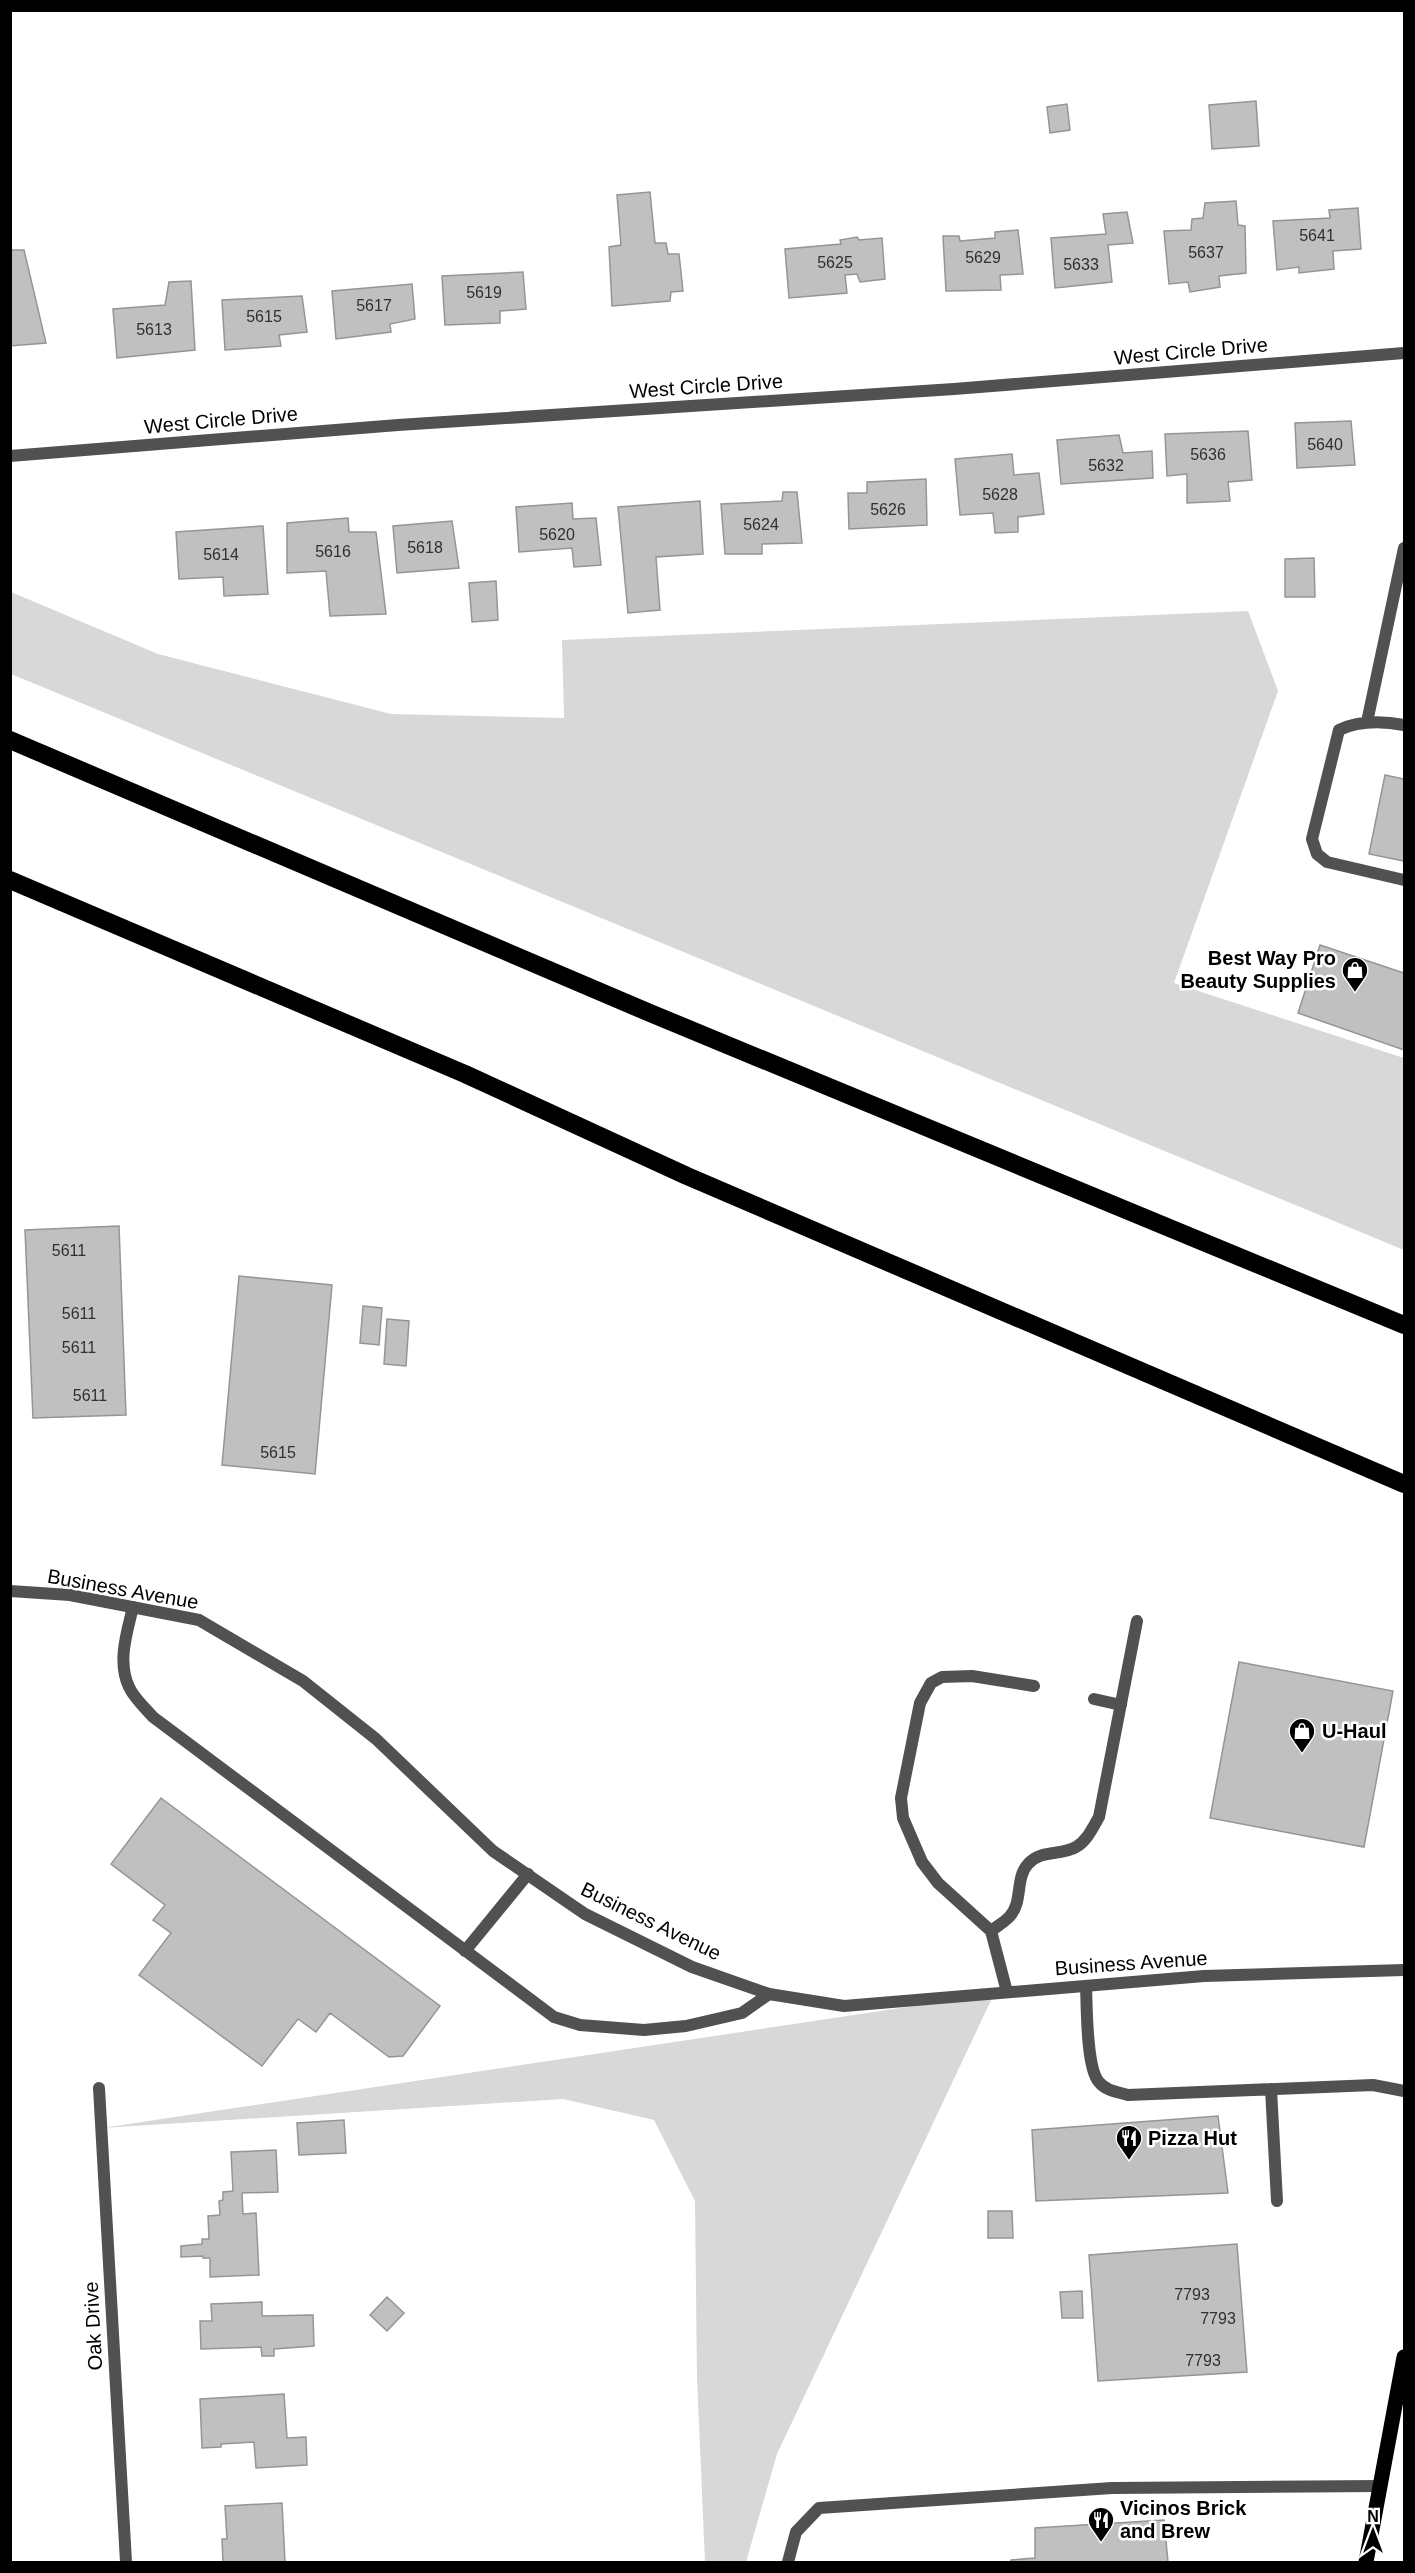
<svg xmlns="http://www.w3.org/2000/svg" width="1415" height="2573" viewBox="0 0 1415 2573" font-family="Helvetica,sans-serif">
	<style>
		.green { fill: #d8d8d8 }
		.building { fill: #c0c0c0; stroke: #959595; stroke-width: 1.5 }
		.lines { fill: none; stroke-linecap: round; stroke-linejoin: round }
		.service { stroke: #515151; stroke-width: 12 }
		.minor { stroke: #515151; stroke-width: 12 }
		.primary { stroke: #000; stroke-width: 15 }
		.motorway { stroke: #000; stroke-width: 18 }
		.labels { text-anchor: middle; stroke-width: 5; stroke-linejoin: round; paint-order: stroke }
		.number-label { font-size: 16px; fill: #303030 }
		.street-label { font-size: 20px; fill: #000; stroke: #fff }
		.poi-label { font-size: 20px; font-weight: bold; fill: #000; stroke: #fff; text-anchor: start }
	</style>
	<rect width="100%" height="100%" fill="#fff"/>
	<path class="green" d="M11 592 158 654 391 714 564 718 562 640 1248 611 1278 691 1174 983 1404 1058V1250L11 674Z
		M994 1994 777 2454 746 2562H705L697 2378 695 2201 654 2120 563 2099 102 2128Z"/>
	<path class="building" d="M1256 101 1259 146 1212 149 1209 105Z
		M1067 104 1070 130 1050 133 1047 107Z
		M650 192 655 243H666L668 254H679L683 291 671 292 670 301 612 306 609 247 621 245 617 195Z
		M1236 201 1238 225 1245 226 1246 273 1219 276 1220 287 1190 292 1188 282 1169 284 1164 231 1191 230 1192 219 1203 218 1205 203Z
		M1358 208 1361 249 1333 251 1334 269 1299 273V267L1277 270 1273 221 1330 218 1329 210Z
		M1127 212 1133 243 1108 245 1112 282 1055 288 1051 238 1106 234 1103 214Z
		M1018 230 1023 274 1000 275 1001 290 946 291 943 236H959L960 241 995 238V232Z
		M857 237 859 240 882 238 885 279 860 282 857 274 845 275 847 293 789 298 785 249 841 244 840 240Z
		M10 250H24L46 343 10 346Z
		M523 272 526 309 500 311V323L445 325 442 276Z
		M191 281 195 350 117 358 113 309 165 305 169 282Z
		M412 284 415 319 390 324 391 332 336 339 332 291Z
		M302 296 307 332 279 335 281 346 225 350 222 300Z
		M1351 421 1355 465 1297 468 1295 423Z
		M1248 431 1252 480 1228 482 1230 501 1187 503V474L1167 476 1165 434Z
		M1119 435 1123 453 1152 451 1153 478 1061 484 1057 440Z
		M1012 454 1014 475 1039 473 1044 514 1018 517V532L995 533 993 513 960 515 955 459Z
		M926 479 927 525 849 529 848 493H867V482Z
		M783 492H797L802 543 762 544V554H725L721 504 782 501Z
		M700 501 703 554 656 557 660 610 628 613 618 507Z
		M572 503 573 519 596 518 601 565 574 567 572 548 519 552 516 507Z
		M348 518 349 532H376L386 614 330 616 326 571 287 573V523Z
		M452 521 459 568 397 573 393 526Z
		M263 526 268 594 224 596 223 577 179 579 176 532Z
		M1314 558 1315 597H1285V559Z
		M496 581 498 620 472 622 469 583Z
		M1385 775 1404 779V861L1369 854Z
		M1320 945 1404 973V1050L1298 1013Z
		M119 1226 126 1415 33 1418 25 1230Z
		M239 1276 332 1285 315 1474 222 1465Z
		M363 1306 382 1308 379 1345 360 1343Z
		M387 1319 409 1321 406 1366 384 1364Z
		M1239 1662 1393 1691 1364 1847 1210 1818Z
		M161 1798 440 2006 403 2056 389 2057 330 2013 316 2032 298 2019 262 2066 139 1975 171 1933 153 1920 165 1905 111 1864Z
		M1218 2116 1228 2193 1036 2201 1032 2130Z
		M344 2120 346 2153 299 2155 297 2123Z
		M276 2150 278 2192 242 2193 243 2214 256 2213 259 2275 210 2277V2258H203V2256L181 2257V2246L202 2244V2239H209L208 2216 220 2215 219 2201 223 2200V2192L233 2191 231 2152Z
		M988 2211H1012L1013 2238H988Z
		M1237 2244 1247 2372 1098 2381 1089 2255Z
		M1082 2291 1083 2318H1062L1060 2292Z
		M387 2297 404 2313 387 2331 370 2315Z
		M262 2302V2316L313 2315 314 2346 274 2349V2356H262L261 2347 201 2349 200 2321H212L211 2304Z
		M284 2394 287 2438 306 2437 307 2465 256 2468 254 2442 221 2444V2447L202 2448 200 2399Z
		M282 2503 285 2562H223L222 2539H227L225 2506Z
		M1164 2520 1168 2562H1011V2560L1035 2558V2528Z"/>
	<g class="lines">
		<path class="service" d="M1367 722 1404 548
			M1404 725C1382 721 1360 720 1339 730L1312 839 1317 854 1327 862 1404 880
			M133 1607C127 1632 117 1662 129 1687 134 1698 145 1708 153 1717L554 2017 580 2025 644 2030 686 2026 742 2013 769 1994
			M1094 1699 1121 1705
			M991 1931C997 1926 1005 1922 1010 1916 1023 1902 1015 1878 1028 1864 1041 1849 1061 1856 1076 1847 1087 1841 1093 1827 1099 1817L1137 1621
			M465 1951 528 1874
			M1086 1986C1087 2006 1086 2068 1099 2082 1106 2091 1118 2092 1128 2095L1373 2085 1404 2091
			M1007 1992 991 1931 938 1883 922 1862 903 1818 901 1798 920 1703 931 1683 942 1677 972 1676 1034 1686
			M1271 2089 1277 2201
			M788 2562 796 2532 819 2508 1112 2488 1380 2486"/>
		<path class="minor" d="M10 456 398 425 954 389 1404 353
			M10 1591 70 1595 199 1620 303 1681 376 1739 493 1851 585 1914 692 1967 769 1994 844 2006 1204 1976 1404 1970
			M99 2088 126 2562"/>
		<path class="primary" d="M1366 2562 1404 2357"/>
		<path class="motorway" d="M10 740 650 1013 1404 1325
			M10 880 465 1074 687 1176 1404 1484"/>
	</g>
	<defs>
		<g id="shop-pin" transform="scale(1.35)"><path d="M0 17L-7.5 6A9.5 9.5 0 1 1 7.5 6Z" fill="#000" stroke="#fff"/><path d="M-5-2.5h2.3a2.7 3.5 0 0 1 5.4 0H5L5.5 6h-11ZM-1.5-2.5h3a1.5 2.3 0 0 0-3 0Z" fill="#fff"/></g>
		<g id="restaurant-pin" transform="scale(1.35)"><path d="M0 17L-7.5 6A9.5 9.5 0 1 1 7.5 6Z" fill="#000" stroke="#fff"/><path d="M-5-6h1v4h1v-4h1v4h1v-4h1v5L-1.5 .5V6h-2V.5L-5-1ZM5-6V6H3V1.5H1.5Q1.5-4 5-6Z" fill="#fff"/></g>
	</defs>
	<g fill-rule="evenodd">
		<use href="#shop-pin" x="1355" y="970"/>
		<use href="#shop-pin" x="1302" y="1731"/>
		<use href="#restaurant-pin" x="1129" y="2138"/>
		<use href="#restaurant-pin" x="1101" y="2520"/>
	</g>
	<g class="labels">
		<g class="number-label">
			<text x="1317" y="241">5641</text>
			<text x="1206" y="258">5637</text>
			<text x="983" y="263">5629</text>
			<text x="835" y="268">5625</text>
			<text x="1081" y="270">5633</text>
			<text x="484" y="298">5619</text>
			<text x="374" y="311">5617</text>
			<text x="264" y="322">5615</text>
			<text x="154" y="335">5613</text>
			<text x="1325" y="450">5640</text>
			<text x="1208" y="460">5636</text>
			<text x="1106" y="471">5632</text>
			<text x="1000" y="500">5628</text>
			<text x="888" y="515">5626</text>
			<text x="761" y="530">5624</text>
			<text x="557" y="540">5620</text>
			<text x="425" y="553">5618</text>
			<text x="333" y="557">5616</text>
			<text x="221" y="560">5614</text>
			<text x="69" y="1256">5611</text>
			<text x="79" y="1319">5611</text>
			<text x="79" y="1353">5611</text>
			<text x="90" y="1401">5611</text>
			<text x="278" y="1458">5615</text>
			<text x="1192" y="2300">7793</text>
			<text x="1218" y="2324">7793</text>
			<text x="1203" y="2366">7793</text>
		</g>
		<g class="street-label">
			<text transform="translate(1191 351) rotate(-5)" y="7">West Circle Drive</text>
			<text transform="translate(706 386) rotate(-4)" y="7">West Circle Drive</text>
			<text transform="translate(221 420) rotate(-5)" y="7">West Circle Drive</text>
			<text transform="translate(123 1589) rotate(10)" y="7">Business Avenue</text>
			<text transform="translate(651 1921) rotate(26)" y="7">Business Avenue</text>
			<text transform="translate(1131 1963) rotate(-4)" y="7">Business Avenue</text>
			<text transform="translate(93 2326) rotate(-93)" y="7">Oak Drive</text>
		</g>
		<g class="poi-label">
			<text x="1336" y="965" text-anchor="end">Best Way Pro<tspan x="1336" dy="23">Beauty Supplies</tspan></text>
			<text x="1322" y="1738">U-Haul</text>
			<text x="1148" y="2145">Pizza Hut</text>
			<text x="1120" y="2515">Vicinos Brick<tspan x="1120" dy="23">and Brew</tspan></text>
		</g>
	</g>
	<rect width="1415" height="2573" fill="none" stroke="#000000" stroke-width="24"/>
	<g transform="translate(1373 2531)" stroke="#ffffff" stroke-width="4.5" paint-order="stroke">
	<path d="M0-4.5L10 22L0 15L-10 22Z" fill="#000000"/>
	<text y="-9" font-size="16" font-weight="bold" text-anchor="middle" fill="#000000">N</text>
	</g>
</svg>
